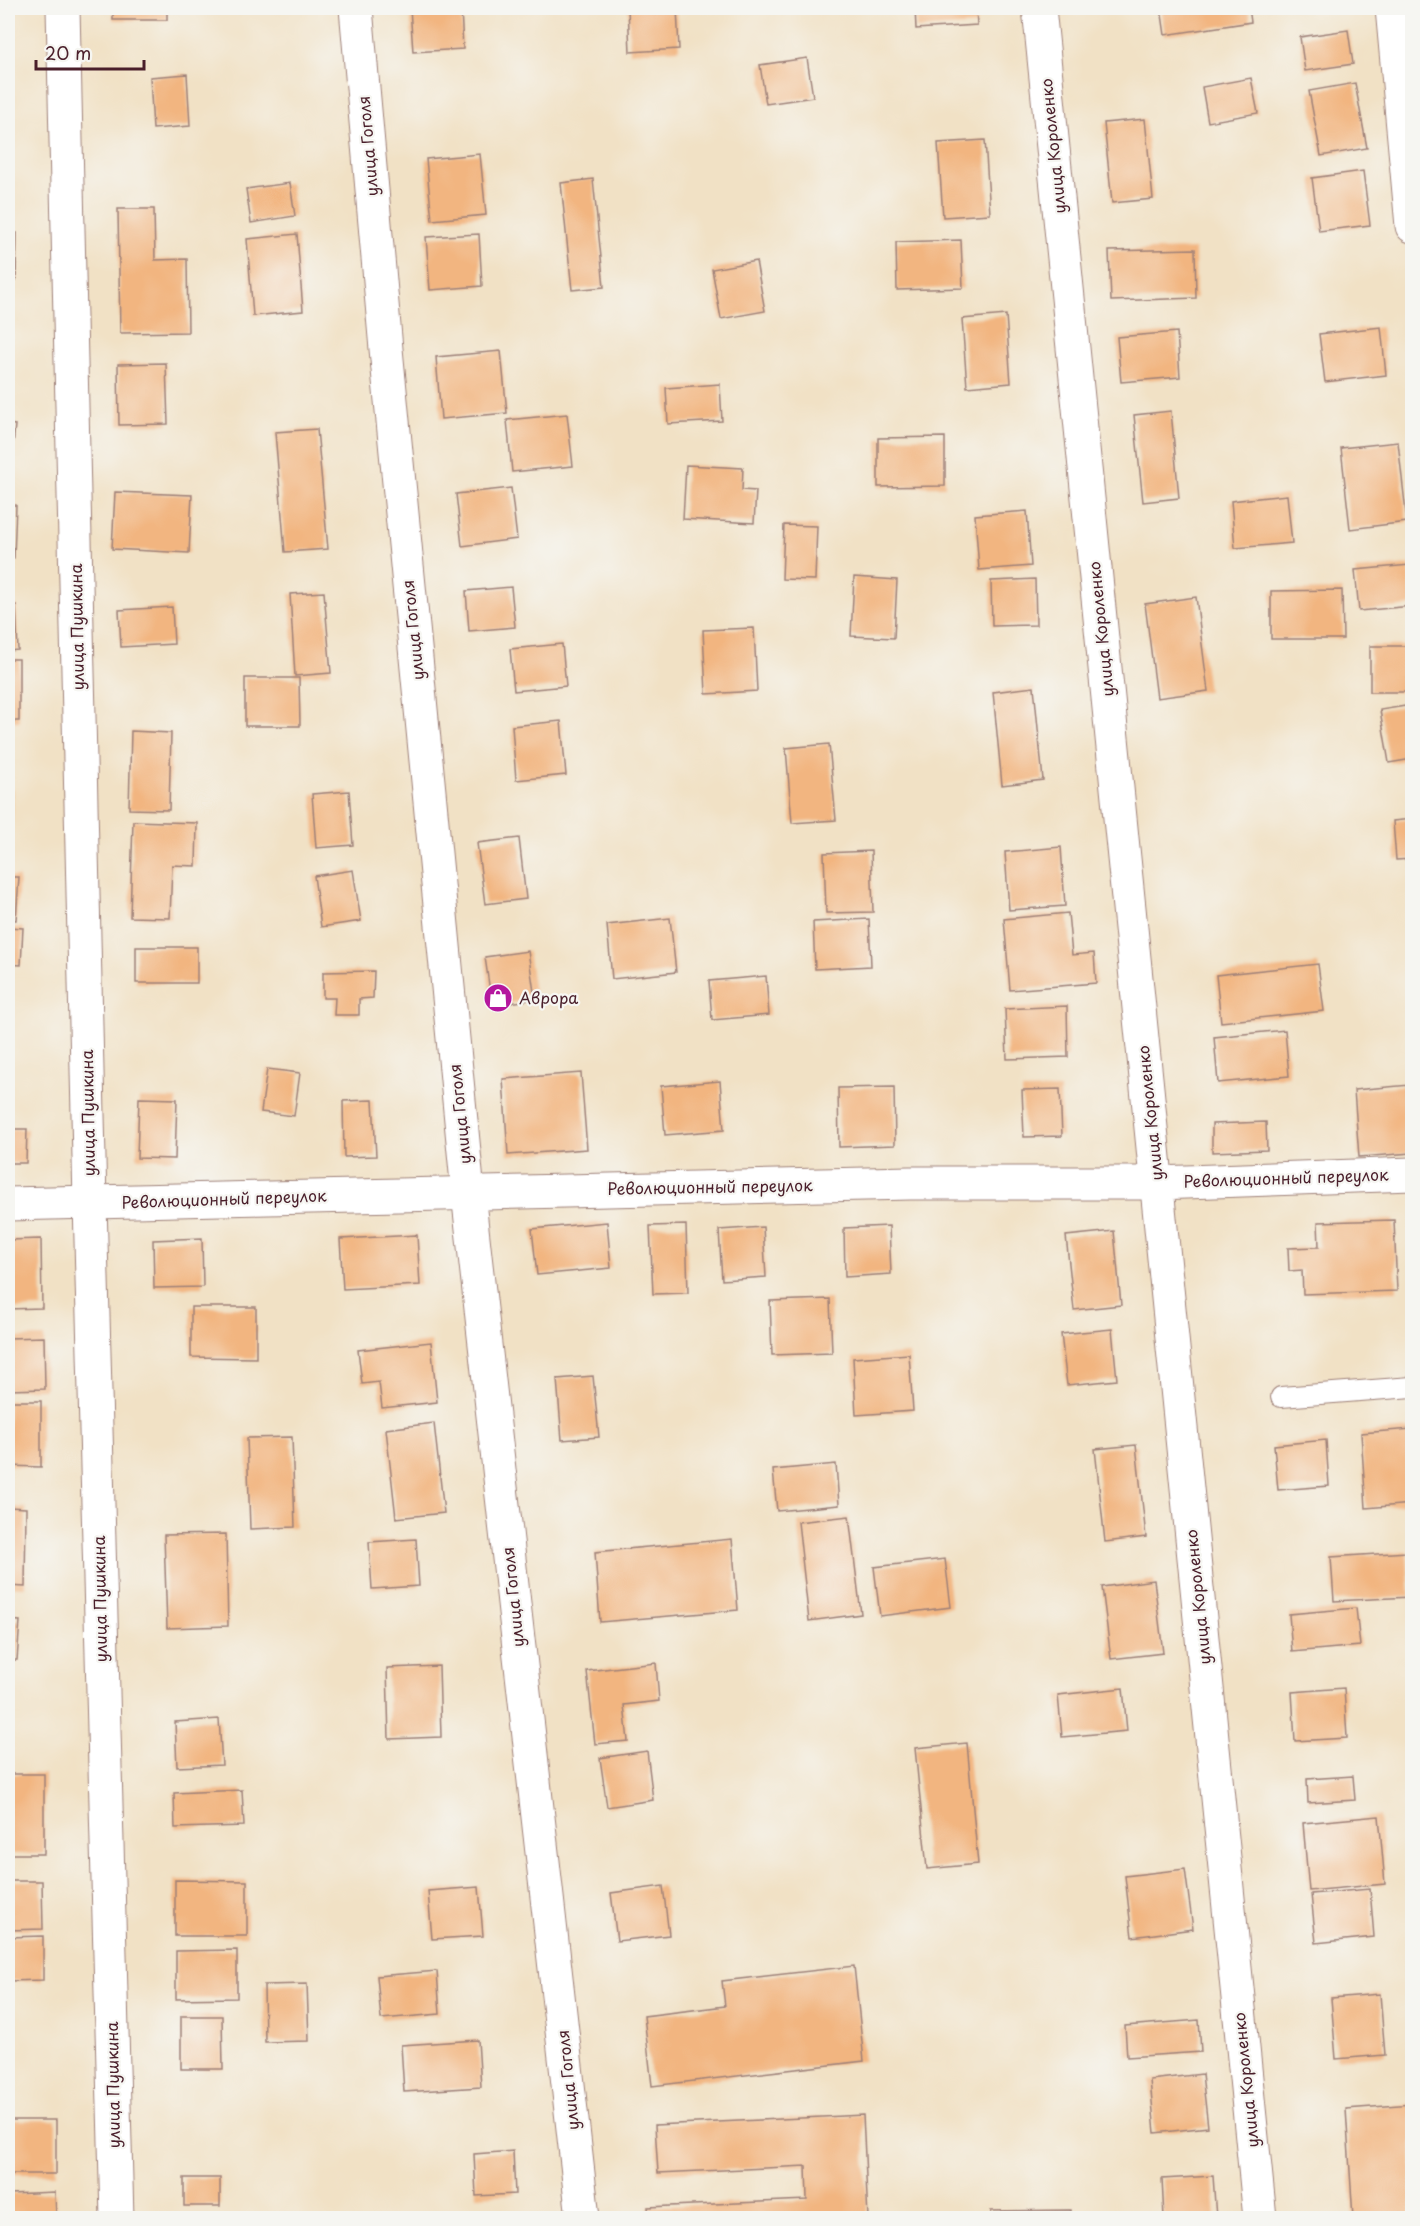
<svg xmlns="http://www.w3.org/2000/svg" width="1420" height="2226" viewBox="0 0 1420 2226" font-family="'Playpen Sans',sans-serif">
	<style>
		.building { fill: #f2b580 }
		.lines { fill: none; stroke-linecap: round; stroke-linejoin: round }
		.service-casing { stroke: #9e8078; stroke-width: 22 }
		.minor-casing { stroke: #9e8078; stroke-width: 35 }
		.tertiary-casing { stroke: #9e8078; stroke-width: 35 }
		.service { stroke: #fff; stroke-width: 20 }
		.minor { stroke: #fff; stroke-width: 33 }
		.tertiary { stroke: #fff; stroke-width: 33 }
		.labels { text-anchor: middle; stroke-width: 4.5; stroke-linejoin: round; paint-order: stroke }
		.street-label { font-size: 16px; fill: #4a1f2b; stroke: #f6f6f2 }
		.poi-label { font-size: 16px; fill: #4a1f2b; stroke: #f6f6f2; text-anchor: start }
	</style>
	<rect width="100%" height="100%" fill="#f6f6f2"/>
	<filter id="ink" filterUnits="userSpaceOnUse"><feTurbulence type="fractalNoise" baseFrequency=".0167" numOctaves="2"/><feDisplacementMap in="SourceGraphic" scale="12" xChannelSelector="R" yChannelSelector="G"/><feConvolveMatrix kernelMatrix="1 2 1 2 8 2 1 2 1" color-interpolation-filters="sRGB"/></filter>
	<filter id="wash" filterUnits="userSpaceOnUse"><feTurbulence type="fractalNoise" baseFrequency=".008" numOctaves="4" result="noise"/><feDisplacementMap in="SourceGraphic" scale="24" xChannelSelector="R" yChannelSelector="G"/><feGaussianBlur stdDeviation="1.35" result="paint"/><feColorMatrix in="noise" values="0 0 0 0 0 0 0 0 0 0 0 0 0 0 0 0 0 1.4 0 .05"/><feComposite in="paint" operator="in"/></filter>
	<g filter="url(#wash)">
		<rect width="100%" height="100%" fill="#f1e1c5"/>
		<g id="blocks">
			<path class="building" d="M113 8H167V20H113Z
				M410 8H461L463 49 413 52Z
				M628 8H677L679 49 630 52Z
				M915 8H976L977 25 916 29Z
				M1161 8H1249L1251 22 1165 35Z
				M1348 30 1353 64 1305 71 1300 37Z
				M807 58 813 97 766 104 760 65Z
				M8 66H11L12 110H8Z
				M187 74 190 126 153 129 150 77Z
				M1251 78 1258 113 1208 122 1202 87Z
				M1355 83 1367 148 1321 156 1309 91Z
				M1145 119 1153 199 1112 203 1104 123Z
				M985 140 990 214 943 217 938 143Z
				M480 154 486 215 432 220 426 159Z
				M8 167H11L12 209H8Z
				M1363 171 1370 225 1319 231 1312 178Z
				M593 179 604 287 572 290 561 183Z
				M290 183 295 216 251 223 246 189Z
				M118 209H154L155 260 187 259 188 332 120 333Z
				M8 233H17L16 280H8Z
				M297 234 303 311 253 316 247 239Z
				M479 234 482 286 430 290 426 237Z
				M961 240 963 288 897 290 896 242Z
				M1195 249 1196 298 1111 301 1109 251Z
				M756 261 765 311 721 319 712 269Z
				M1006 315 1011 383 967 387 962 319Z
				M1381 327 1386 375 1325 382 1319 334Z
				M1177 332 1180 377 1121 382 1117 337Z
				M501 351 507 413 441 419 436 357Z
				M166 363 168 424 119 425 118 364Z
				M720 384 722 421 668 424 666 388Z
				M1171 411 1179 498 1143 502 1134 415Z
				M567 414 573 466 512 472 507 420Z
				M8 424 15 425 12 457 8 456Z
				M317 429 328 549 285 552 275 432Z
				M945 437V486L878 487V438Z
				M1398 442 1407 522 1350 529 1341 448Z
				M686 465 743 468 742 490 756 491 754 523 683 519Z
				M511 488 517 539 462 546 456 494Z
				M115 492 192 495 189 553 112 549Z
				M1287 495 1292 543 1235 548 1231 501Z
				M8 505H16L14 558H8Z
				M1027 511 1031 566 979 570 975 515Z
				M784 525 817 526 815 580 782 579Z
				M1410 565 1412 606 1359 611 1355 570Z
				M854 577 897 580 894 638 851 636Z
				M1035 579 1036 625 992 626 991 581Z
				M511 587 515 627 469 631 466 591Z
				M1342 590 1343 639H1271V591Z
				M324 592 331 673 295 676 290 594Z
				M1196 597 1208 691 1157 698 1145 604Z
				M8 605H16L18 650 8 651Z
				M172 607 174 644 121 647 119 610Z
				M754 628 757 691 706 694 703 630Z
				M562 644 566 686 514 691 510 649Z
				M1370 646H1412V692H1370Z
				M8 659H19V721H8Z
				M245 678H299L300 726H245Z
				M1034 687 1043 780 1002 785 993 692Z
				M1412 705V759L1389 763 1380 710Z
				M561 721 566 775 516 780 512 726Z
				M131 731 171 733 169 810 129 809Z
				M829 744 836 820 792 823 786 748Z
				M8 789H12L11 829H8Z
				M349 791 353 845 316 848 312 794Z
				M1412 819V859L1396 860 1393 821Z
				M133 821 197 823 196 866 172 865 170 918 130 917Z
				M519 838 526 899 485 904 477 843Z
				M1061 847 1065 906 1009 910 1005 852Z
				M871 851 873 912 826 913 824 853Z
				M353 870 361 921 321 927 314 876Z
				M8 877H19L16 920H8Z
				M1068 913 1072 955 1094 953 1096 983 1010 990 1004 919Z
				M670 918 676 972 612 979 607 925Z
				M869 919 871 966 815 969 813 922Z
				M8 927 23 928 21 965 8 964Z
				M136 947H197V983H136Z
				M528 951 535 999 492 1006 485 957Z
				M1318 964 1324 1011 1221 1022 1216 975Z
				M374 971 373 998 359 999V1015H334L335 998H323V972Z
				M766 976 769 1015 712 1020 709 981Z
				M1067 1006 1068 1057 1007 1059 1005 1009Z
				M1285 1030 1289 1076 1218 1083 1214 1037Z
				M267 1069 300 1073 294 1116 261 1112Z
				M581 1073 587 1149 508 1155 503 1079Z
				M720 1081 724 1130 665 1135 661 1086Z
				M1410 1085 1412 1153 1359 1157 1354 1090Z
				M894 1087 895 1145 839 1147 838 1088Z
				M1060 1089 1062 1136 1024 1137 1022 1090Z
				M139 1098 177 1099 175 1159 137 1158Z
				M373 1100 376 1156 344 1157 343 1101Z
				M1266 1122 1267 1150 1212 1152V1124Z
				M8 1129H27L26 1163H8Z
				M1394 1220 1397 1291 1303 1294 1302 1270 1289 1271 1288 1248 1319 1247 1318 1222Z
				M607 1222 611 1268 537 1275 532 1229Z
				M686 1225 688 1293 653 1294 650 1226Z
				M889 1226 891 1274 845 1277 844 1228Z
				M763 1227 766 1277 722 1280 719 1230Z
				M1114 1231 1121 1305 1074 1310 1066 1236Z
				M417 1235 420 1285 343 1289 340 1239Z
				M202 1238 203 1287 154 1288 153 1240Z
				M41 1239 42 1308 8 1309V1240Z
				M830 1299 832 1353 772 1355 770 1301Z
				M191 1307H256V1358L191 1357Z
				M1112 1329 1117 1380 1067 1385 1061 1334Z
				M44 1337 45 1389 8 1390V1338Z
				M431 1342 437 1402 382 1408 379 1382 362 1384 358 1350Z
				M909 1354 913 1411 856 1415 853 1358Z
				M593 1376 599 1437 562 1440 557 1379Z
				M8 1401H41V1467L8 1466Z
				M434 1423 444 1513 396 1518 386 1429Z
				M1412 1429V1504L1366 1508 1361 1433Z
				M292 1437 295 1527 250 1529 247 1438Z
				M1326 1440 1329 1486 1278 1490 1274 1445Z
				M1136 1445 1146 1537 1105 1542 1095 1449Z
				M836 1464 839 1505 777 1511 773 1470Z
				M8 1507 26 1508 25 1587 8 1586Z
				M849 1516 861 1614 809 1621 798 1522Z
				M226 1534 228 1626 167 1628 164 1535Z
				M416 1539 419 1586 372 1589 369 1542Z
				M732 1539 738 1610 600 1622 595 1552Z
				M1407 1552 1410 1597 1334 1601 1331 1557Z
				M945 1559 951 1607 880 1616 874 1567Z
				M1154 1580 1163 1653 1111 1659 1102 1587Z
				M1356 1608 1360 1646 1292 1652 1289 1614Z
				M8 1620 20 1621 17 1660H8Z
				M656 1663 659 1701 624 1705 628 1741 595 1744 587 1671Z
				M439 1666 441 1737 389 1739 387 1668Z
				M1123 1688 1127 1731 1062 1737 1058 1695Z
				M1344 1688 1347 1738 1295 1741 1292 1692Z
				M8 1694H10L11 1734H8Z
				M219 1719 222 1765 177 1767 175 1722Z
				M967 1743 978 1864 927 1869 915 1748Z
				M647 1751 653 1800 607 1807 600 1758Z
				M8 1774H44V1854H8Z
				M1353 1776 1355 1800 1308 1803 1307 1779Z
				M242 1790 244 1826 175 1828 174 1793Z
				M1379 1816 1385 1884 1309 1891 1303 1823Z
				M1185 1869 1193 1929 1132 1937 1125 1876Z
				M175 1880 247 1881V1936H175Z
				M8 1881H42L43 1929 8 1930Z
				M663 1886 669 1935 617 1941 611 1893Z
				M479 1887 483 1936 432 1939 428 1891Z
				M1370 1889 1374 1937 1316 1943 1311 1894Z
				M43 1936V1980L8 1981V1937Z
				M237 1950V1998L176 1999V1951Z
				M854 1966 864 2061 652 2086 644 2016 725 2006 722 1981Z
				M437 1971 440 2014 381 2019 377 1976Z
				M307 1984 309 2041 265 2042 264 1985Z
				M1380 1994 1385 2055 1336 2059 1331 1998Z
				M181 2016H222L223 2069H181Z
				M1199 2020 1201 2052 1127 2057 1125 2026Z
				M478 2040 481 2087 404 2092 401 2045Z
				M1202 2074 1208 2127 1155 2133 1150 2080Z
				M1412 2104V2218H1353L1346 2109Z
				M863 2115 868 2218H649L648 2207 807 2200 806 2166 658 2173 655 2125Z
				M8 2120H56V2174H8Z
				M513 2151 515 2194 476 2196 474 2154Z
				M1213 2176 1216 2218H1164L1162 2179Z
				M184 2178H220V2206H184Z
				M55 2192 56 2218H11L10 2194Z
				M1071 2210V2218H991V2211Z"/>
		</g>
	</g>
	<g filter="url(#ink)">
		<use href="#blocks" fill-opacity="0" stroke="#9e8078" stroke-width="1.5"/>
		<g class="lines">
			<g class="service-casing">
				<path id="service" d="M1281 1397 1412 1387"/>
			</g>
			<g class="minor-casing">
				<path id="minor" d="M63 8 90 1203 117 2218
					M1039 8 1260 2218
					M1392 8 1412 226
					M8 1204 910 1183H1157L1412 1174"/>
			</g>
			<g class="tertiary-casing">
				<path id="tertiary" d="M356 8 386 349 468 1193 583 2218"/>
			</g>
			<use href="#service" class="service"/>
			<use href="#minor" class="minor"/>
			<use href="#tertiary" class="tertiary"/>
		</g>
	</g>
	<defs>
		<g id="shop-disc" transform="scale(1.5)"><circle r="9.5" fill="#b5179e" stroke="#f6f6f2"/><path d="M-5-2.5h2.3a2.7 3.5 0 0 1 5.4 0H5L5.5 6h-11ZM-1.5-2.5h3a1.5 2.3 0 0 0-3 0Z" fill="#fff"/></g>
	</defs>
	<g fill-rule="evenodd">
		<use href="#shop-disc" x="498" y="998"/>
	</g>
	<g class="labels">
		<g class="street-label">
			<text transform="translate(368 146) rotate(-95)" y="6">улица Гоголя</text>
			<text transform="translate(1053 146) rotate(-96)" y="6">улица Короленко</text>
			<text transform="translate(77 627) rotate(-91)" y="6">улица Пушкина</text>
			<text transform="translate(1101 629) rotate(-96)" y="6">улица Короленко</text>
			<text transform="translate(413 630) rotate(-96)" y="6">улица Гоголя</text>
			<text transform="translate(88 1113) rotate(-91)" y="6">улица Пушкина</text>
			<text transform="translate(1150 1113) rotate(-96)" y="6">улица Короленко</text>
			<text transform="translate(460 1114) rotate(-96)" y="6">улица Гоголя</text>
			<text transform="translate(1286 1178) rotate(-2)" y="6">Революционный переулок</text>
			<text transform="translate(710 1187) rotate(-1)" y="6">Революционный переулок</text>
			<text transform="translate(224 1199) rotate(-2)" y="6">Революционный переулок</text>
			<text transform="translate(513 1597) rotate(-96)" y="6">улица Гоголя</text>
			<text transform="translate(1198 1597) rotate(-96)" y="6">улица Короленко</text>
			<text transform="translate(100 1599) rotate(-91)" y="6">улица Пушкина</text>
			<text transform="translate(568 2080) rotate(-96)" y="6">улица Гоголя</text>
			<text transform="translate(1246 2080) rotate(-96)" y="6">улица Короленко</text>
			<text transform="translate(113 2085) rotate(-91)" y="6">улица Пушкина</text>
		</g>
		<g class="poi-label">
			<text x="519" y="1004">Аврора</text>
		</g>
	</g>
	<rect width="1420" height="2226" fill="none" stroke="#f6f6f2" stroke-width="30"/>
	<path d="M36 60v9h108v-9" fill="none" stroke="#4a1f2b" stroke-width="3"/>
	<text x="45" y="60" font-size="18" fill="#4a1f2b" stroke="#f6f6f2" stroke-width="4.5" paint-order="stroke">20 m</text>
</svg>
